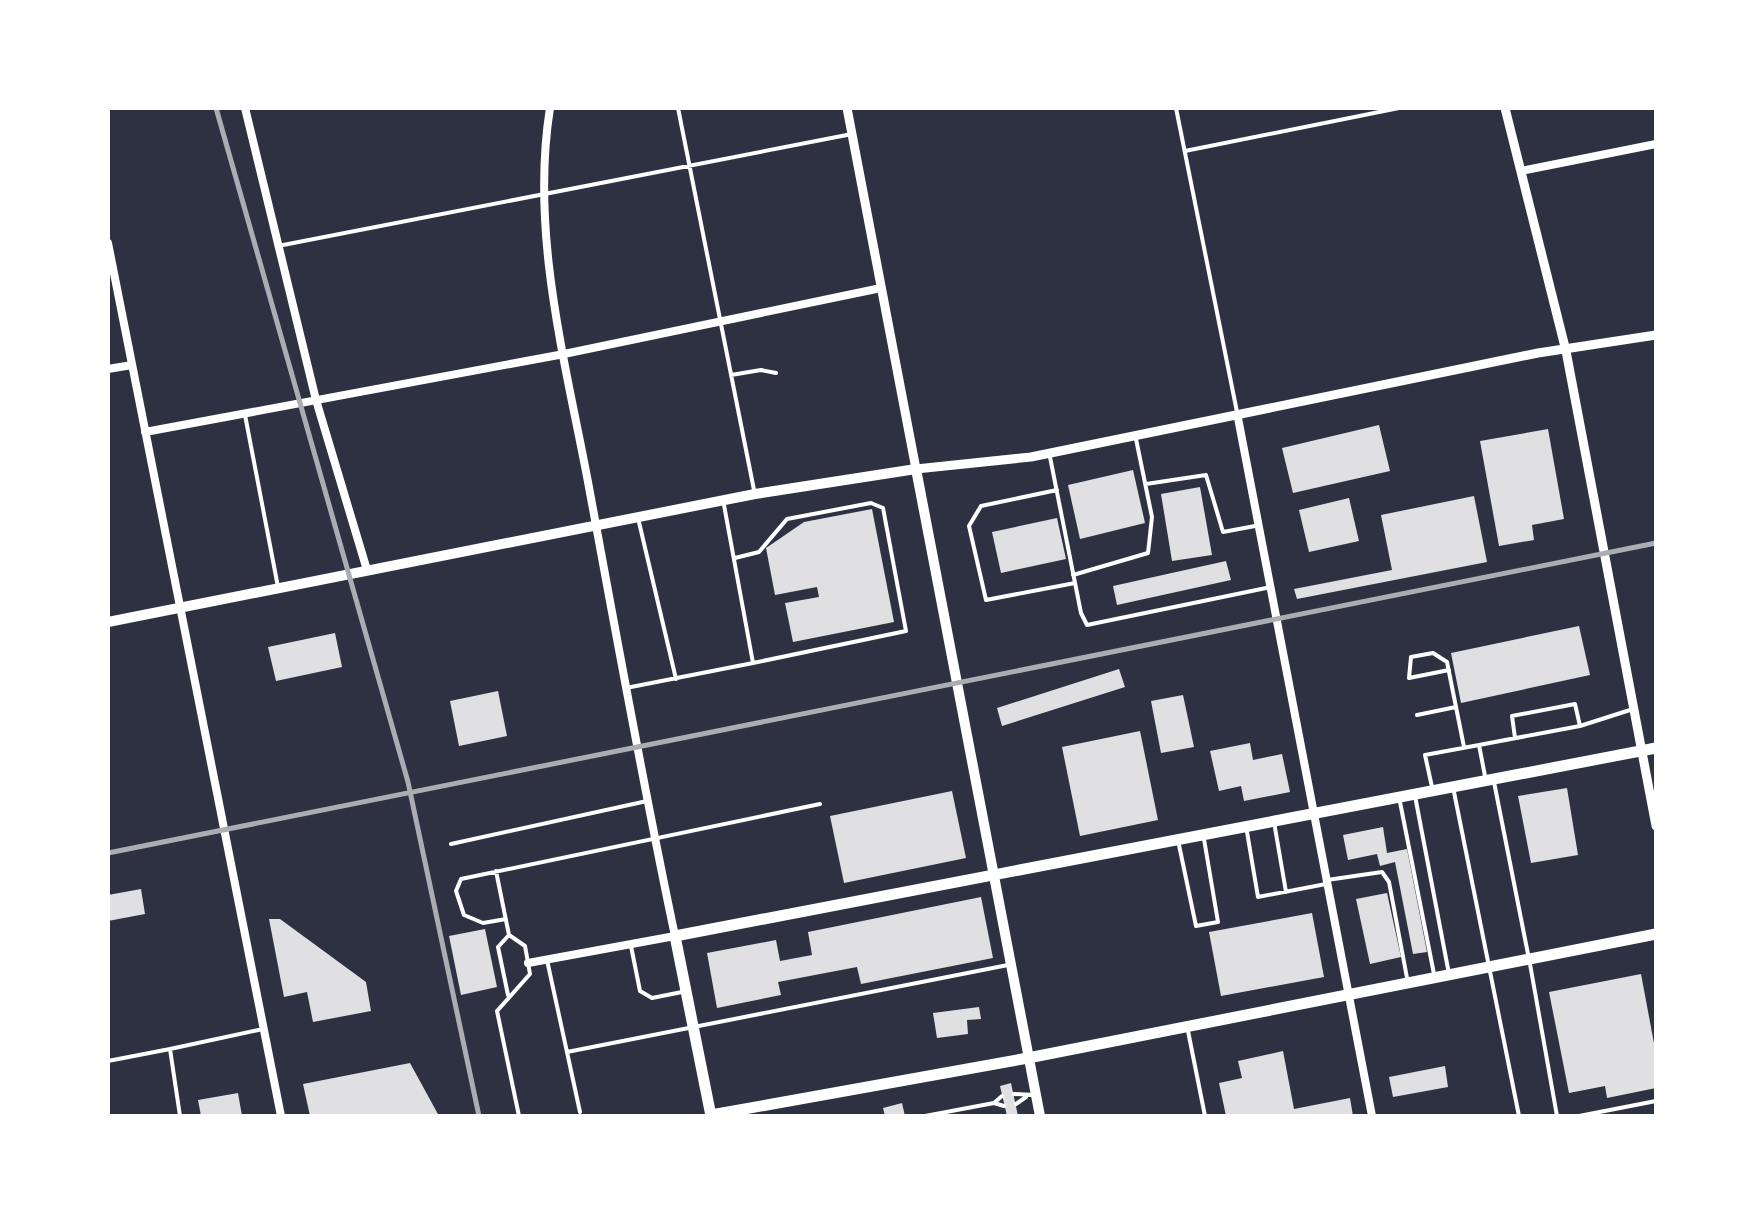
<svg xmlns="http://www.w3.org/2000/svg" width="1764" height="1224" viewBox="0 0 1764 1224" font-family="Jost,sans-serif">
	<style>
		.building { fill: #e0e0e3 }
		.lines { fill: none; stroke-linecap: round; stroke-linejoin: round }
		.service { stroke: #fff; stroke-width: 4 }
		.minor { stroke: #fff; stroke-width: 8 }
		.tertiary { stroke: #fff; stroke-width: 9 }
		.secondary { stroke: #fff; stroke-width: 10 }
		.primary { stroke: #fff; stroke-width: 11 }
		.rail { stroke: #abadb3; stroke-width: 5 }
	</style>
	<rect width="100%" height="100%" fill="#2d3142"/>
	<path class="building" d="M1379 425 1390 471 1293 493 1282 448Z
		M1548 429 1564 519 1532 525 1534 540 1499 546 1480 441Z
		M1133 470 1145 523 1080 539 1068 485Z
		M1200 487 1212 555 1172 561 1161 494Z
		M1474 496 1487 562 1297 599 1294 589 1392 570 1381 515Z
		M1349 498 1359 541 1309 552 1299 510Z
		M872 509 894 622 793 642 785 603 819 597 817 587 775 595 766 548 804 522Z
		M1057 518 1066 559 1001 573 992 532Z
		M1226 561 1231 580 1117 605 1113 586Z
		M1579 626 1590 675 1461 703 1451 653Z
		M335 633 342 667 276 681 268 647Z
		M1119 669 1125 687 1002 726 997 708Z
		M498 691 507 736 459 746 450 701Z
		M1183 695 1194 747 1161 753 1151 701Z
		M1140 731 1158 820 1080 836 1062 747Z
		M1250 743 1253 760 1282 754 1290 792 1244 801 1241 786 1219 791 1210 751Z
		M1567 788 1578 855 1531 863 1518 796Z
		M952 791 966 858 844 883 830 816Z
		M1383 827 1387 853 1407 849 1427 952 1413 954 1395 862 1380 866 1377 854 1348 860 1343 835Z
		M141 889 145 914 108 921V895Z
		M1387 893 1401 957 1370 964 1356 899Z
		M981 897 993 958 861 984 857 967 778 982 781 995 717 1008 707 953 776 940 780 961 812 955 808 932Z
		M1312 913 1324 977 1221 996 1209 932Z
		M269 919H280L366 982 371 1011 313 1022 307 992 284 997Z
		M485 929 497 987 461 995 449 936Z
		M1641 974 1656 1054V1088L1607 1098 1605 1086 1569 1093 1549 992Z
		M979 1007 981 1019 967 1020 968 1034 937 1038 933 1013Z
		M1283 1051 1294 1109 1350 1098 1353 1116H1226L1219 1083 1242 1078 1238 1061Z
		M410 1063 439 1116H310L303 1084Z
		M1445 1066 1448 1087 1393 1097 1389 1077Z
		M1011 1083 1018 1116H1007L1000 1086Z
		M238 1093 242 1116H201L198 1100Z
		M902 1103 905 1116H885L883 1108Z"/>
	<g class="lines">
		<path class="service" d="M678 108 754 490
			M1176 108 1237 412
			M1185 151 1399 108
			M278 246 852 134
			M731 375 761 370 776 373
			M245 415 278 587
			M1050 457 1081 613 1087 625 1271 587
			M1146 484 1206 475 1223 532 1255 526
			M1057 490 981 506 969 526 986 600 1075 583
			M638 518 676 679
			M735 558 759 552 787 519 871 503 883 508 906 631 753 663
			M1073 575 1148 553 1152 517 1136 439
			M1449 670 1409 678 1411 657 1433 653 1447 662 1464 747
			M626 688 753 663 724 505
			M1417 715 1456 707
			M1515 738 1512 716 1575 704 1580 726
			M1479 745 1580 726 1630 710
			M1494 782 1528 954
			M1432 787 1425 755 1479 745 1485 776
			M1454 792 1519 1116
			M1415 796 1449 974
			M1400 802 1434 974
			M1274 822 1286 892
			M1247 832 1258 897 1326 884
			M451 844 647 801
			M1179 845 1196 926 1218 922 1204 839
			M496 871 509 935 525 946 530 974 497 1011 519 1116
			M1327 880 1382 872 1389 882 1407 978
			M506 919 483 923 464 915 456 891 461 879 820 804
			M631 946 640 991 652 998 682 992
			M547 960 580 1112
			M1530 964 1557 1116
			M508 995 498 947 509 935
			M1188 1031 1205 1116
			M567 1052 1008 965
			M108 1061 170 1049
			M1014 1094 1035 1095
			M994 1103 1002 1096
			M1016 1104 1026 1097
			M180 1116 170 1049 263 1029
			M925 1116 994 1103 1004 1106
			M1579 1116 1656 1101"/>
		<path class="minor" d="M245 108 316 400 367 570
			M1521 171 1656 144
			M108 243 281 1116
			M108 369 132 365
			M1238 418 1372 1116
			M145 432 564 354 881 288
			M528 963 675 936C643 785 616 633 588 482 565 360 530 232 550 108"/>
		<path class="tertiary" d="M847 108 916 469 1031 457 1538 353 1656 335
			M1505 108 1566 351 1656 826"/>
		<path class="secondary" d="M108 622 755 494 916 469 1040 1116"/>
		<path class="primary" d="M711 1115 1028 1058 1656 934
			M711 1116 675 936 1656 748"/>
		<path class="rail" d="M216 108 408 782 479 1116
			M108 853 1656 543"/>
	</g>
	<rect width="1764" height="1224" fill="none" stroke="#ffffff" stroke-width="220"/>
</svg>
